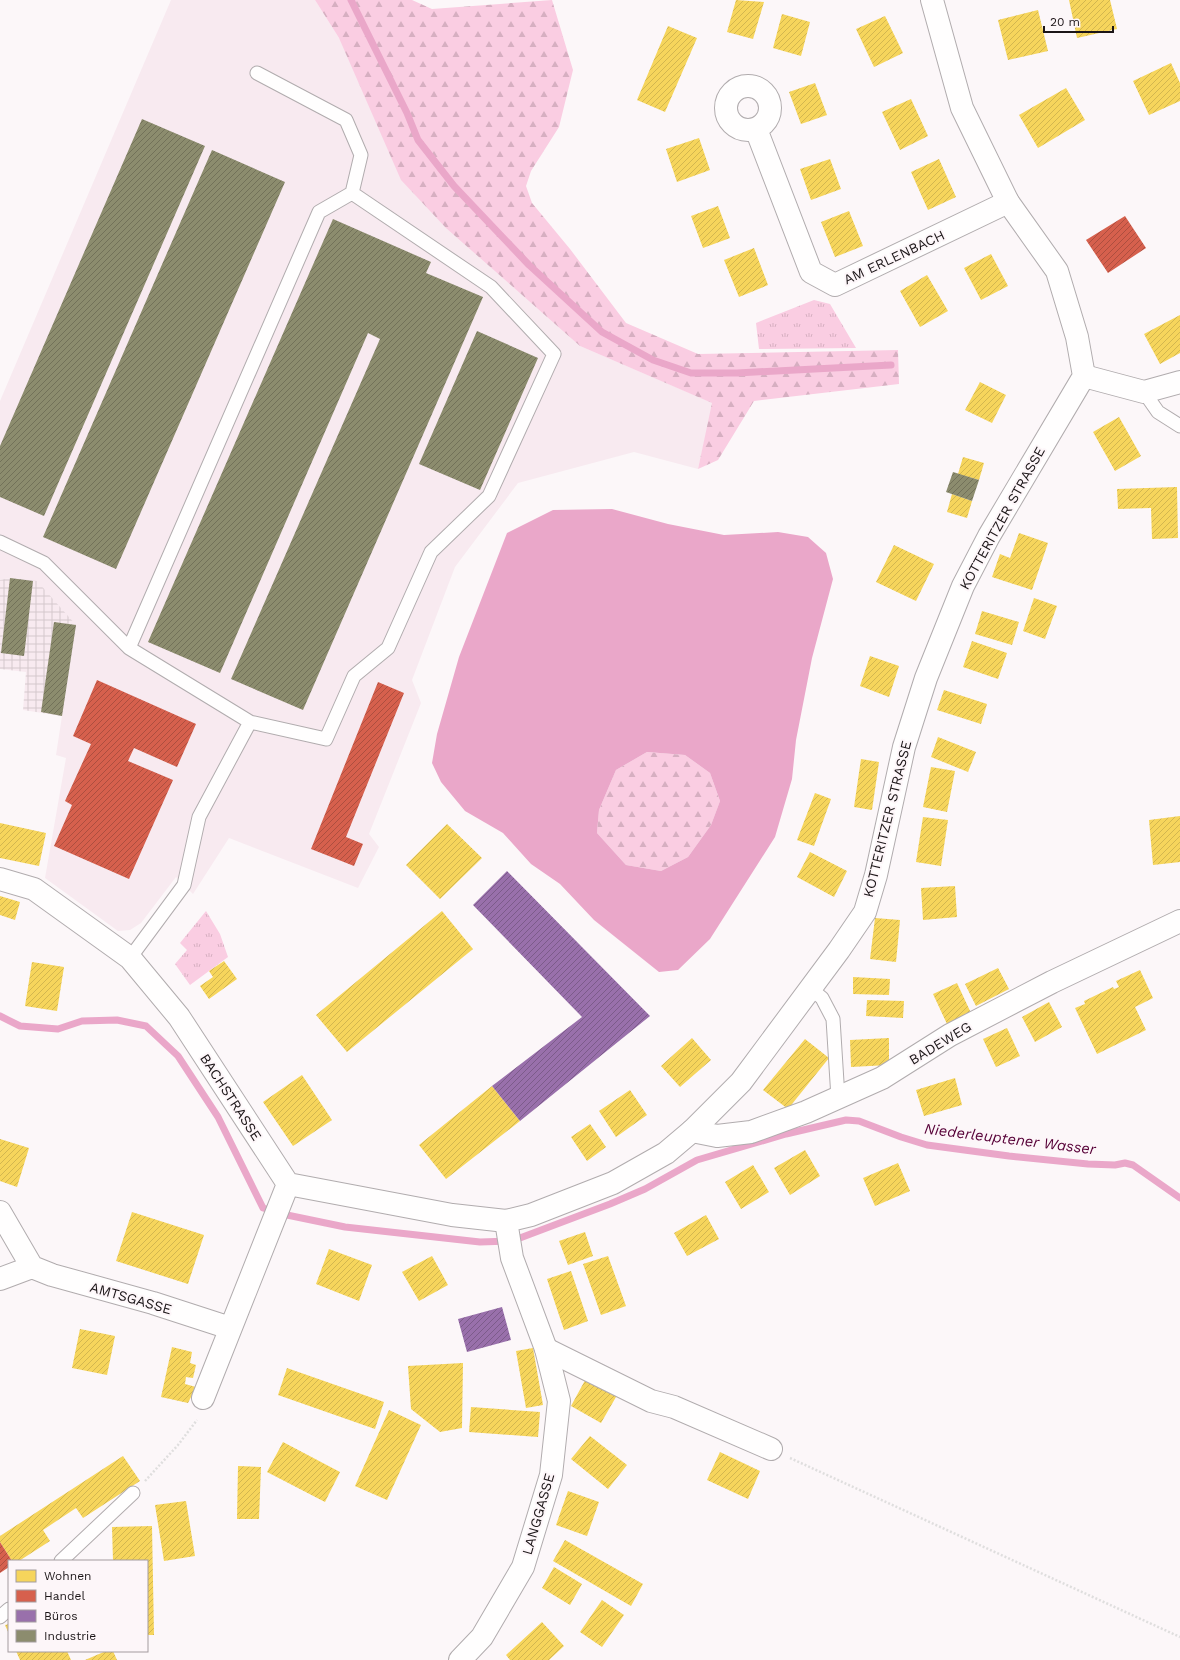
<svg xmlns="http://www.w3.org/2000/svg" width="1180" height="1660" viewBox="0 0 1180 1660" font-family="'Work Sans',sans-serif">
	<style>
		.built { fill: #f8eaf0 }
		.industrial { fill: url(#industrial-grid) }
		.forest { fill: url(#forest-firs) }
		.park { fill: url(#park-tufts) }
		.water { fill: #eaa7c9; fill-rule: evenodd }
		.homes { fill: url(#homes-hatch) }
		.shops { fill: url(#shops-hatch) }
		.offices { fill: url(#offices-hatch) }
		.industry { fill: url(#industry-hatch) }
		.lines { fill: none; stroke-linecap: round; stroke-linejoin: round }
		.stream { stroke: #eaa7c9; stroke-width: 7 }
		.service-casing { stroke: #b1acae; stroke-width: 15 }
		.minor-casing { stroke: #b1acae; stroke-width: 24 }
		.tertiary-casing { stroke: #b1acae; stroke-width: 24 }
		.path { stroke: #dfdede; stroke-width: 2.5; stroke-dasharray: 2 2; stroke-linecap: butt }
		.service { stroke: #fffefe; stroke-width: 13 }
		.minor { stroke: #fffefe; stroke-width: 22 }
		.tertiary { stroke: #fffefe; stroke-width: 22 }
		.labels { text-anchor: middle; stroke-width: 4; stroke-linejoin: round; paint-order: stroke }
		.street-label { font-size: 14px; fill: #1b1517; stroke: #fdf6f9 }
		.water-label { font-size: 15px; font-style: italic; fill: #560037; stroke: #fdf6f9 }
	</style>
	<defs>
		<pattern id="industrial-grid" width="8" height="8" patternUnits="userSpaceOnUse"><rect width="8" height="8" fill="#f8eaf0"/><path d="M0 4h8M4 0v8" fill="none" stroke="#d4c8cd"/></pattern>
		<pattern id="forest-firs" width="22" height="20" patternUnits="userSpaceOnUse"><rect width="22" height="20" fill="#facde2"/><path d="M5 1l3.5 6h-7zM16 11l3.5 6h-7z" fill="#d6afc1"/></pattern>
		<pattern id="park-tufts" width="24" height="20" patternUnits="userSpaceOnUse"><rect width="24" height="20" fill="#facde2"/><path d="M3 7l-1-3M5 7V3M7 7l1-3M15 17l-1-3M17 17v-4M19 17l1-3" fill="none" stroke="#d6afc1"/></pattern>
		<pattern id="homes-hatch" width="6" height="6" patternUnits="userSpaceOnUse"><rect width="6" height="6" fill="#f6d55c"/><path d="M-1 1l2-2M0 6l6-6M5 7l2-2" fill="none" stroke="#d2b64f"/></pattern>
		<pattern id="shops-hatch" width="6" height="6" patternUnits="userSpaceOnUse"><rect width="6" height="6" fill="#d6604d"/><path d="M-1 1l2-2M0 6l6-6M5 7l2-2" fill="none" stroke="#ad4e3f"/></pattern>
		<pattern id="offices-hatch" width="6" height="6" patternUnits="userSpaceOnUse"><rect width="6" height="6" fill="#9970ab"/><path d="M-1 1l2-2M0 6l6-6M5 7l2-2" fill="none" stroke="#7c5b8a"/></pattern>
		<pattern id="industry-hatch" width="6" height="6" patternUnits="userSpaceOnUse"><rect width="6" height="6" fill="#8c8c6e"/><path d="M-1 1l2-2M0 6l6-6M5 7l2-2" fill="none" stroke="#727159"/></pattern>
	</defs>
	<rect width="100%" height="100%" fill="#fcf7f9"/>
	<path class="built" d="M171 0H315L339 38 580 346 713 403 698 469 634 452 518 483 455 567 412 680 421 703 369 834 379 847 358 888 229 838 193 894 176 877 141 923 130 930 118 931 45 878 66 758 56 755 62 716 10 578 0 580V401Z"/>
	<path class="industrial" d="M10 578 37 581 76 625 62 716 23 710 26 672 0 669V580Z"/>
	<path class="forest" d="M315 0H412L432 9 552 0 573 70 559 127 531 171 526 186 532 203 570 249 626 323 698 354 898 350 899 384 754 401 718 460 698 469 712 403 580 346 446 228 401 180 339 38Z
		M647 752 685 755 710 773 720 801 711 825 688 857 661 871 626 865 597 833 599 810 616 770Z"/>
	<path class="park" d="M814 300 830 304 856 348 759 349 756 323Z
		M206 911 220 934 228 957 190 985 175 964 187 950 180 943Z"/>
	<path class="water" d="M612 509 668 524 724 535 778 532 808 537 826 553 833 579 812 658 796 740 792 779 775 837 710 939 678 970 659 972 594 920 560 884 531 864 503 833 465 811 441 782 432 763 437 734 459 657 507 533 553 510ZM647 752 685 755 710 773 720 801 711 825 688 857 661 871 626 865 597 833 599 810 616 770Z"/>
	<path class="homes" d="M736 0 764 2 753 39 727 32Z
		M1069 0H1110L1117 29 1077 38Z
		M1038 10 1048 51 1008 60 998 20Z
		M782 14 810 22 801 56 773 48Z
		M885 16 903 53 874 67 856 29Z
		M668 26 697 38 665 112 637 100Z
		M1171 63 1180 83V101L1149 115 1133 81Z
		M815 83 827 115 801 124 789 92Z
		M1066 88 1085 120 1038 148 1019 115Z
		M911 99 928 136 900 150 882 112Z
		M699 138 710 170 677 182 666 149Z
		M830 159 841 189 811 200 800 169Z
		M939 159 956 197 928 210 911 172Z
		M718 206 730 238 703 248 691 216Z
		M849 211 863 246 835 257 821 222Z
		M754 248 768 285 739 297 724 260Z
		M991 254 1008 286 981 300 964 268Z
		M927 275 948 311 920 327 900 291Z
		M1180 315V353L1160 364 1144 334Z
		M980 382 1006 395 992 423 965 410Z
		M1119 417 1141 456 1115 471 1093 432Z
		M963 457 984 463 979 480 958 474Z
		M1177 487 1178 538 1152 539 1151 508 1118 509 1117 489Z
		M952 494 972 501 967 518 947 512Z
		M1019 533 1048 543 1032 590 992 577 1000 554 1010 558Z
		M894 545 934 564 916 601 876 582Z
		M1034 598 1057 606 1045 639 1023 631Z
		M982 611 1019 622 1012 645 975 634Z
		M972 641 1007 653 998 679 963 667Z
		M870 656 899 666 889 697 860 686Z
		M944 690 987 704 981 724 937 710Z
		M938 737 976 752 968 772 931 757Z
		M861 759 879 762 872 810 854 807Z
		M931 767 955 771 947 812 923 807Z
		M815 793 831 799 814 846 797 840Z
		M1180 816V862L1153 865 1149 820Z
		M923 817 948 820 941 866 916 862Z
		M0 823 46 833 39 866 0 858Z
		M447 824 482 858 440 899 406 865Z
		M810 852 847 871 834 897 797 877Z
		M955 886 957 917 923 920 921 888Z
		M0 896 20 902 15 920 0 915Z
		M442 911 473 949 347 1052 316 1015Z
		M875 918 900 920 896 962 870 959Z
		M224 961 237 979 209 999 200 986 213 977 209 971Z
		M32 962 64 967 57 1011 25 1006Z
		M998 968 1009 989 976 1006 965 984Z
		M1140 970 1153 998 1135 1007 1146 1030 1097 1054 1075 1008 1085 1004 1084 1001 1113 987 1114 989 1119 987 1116 981Z
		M853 977 890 979 889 995 853 994Z
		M957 983 971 1013 947 1024 933 994Z
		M867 1000 904 1001 903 1018 866 1016Z
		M1049 1002 1062 1027 1035 1042 1022 1017Z
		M1007 1028 1020 1056 996 1067 983 1039Z
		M692 1038 711 1060 680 1087 661 1066Z
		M889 1038V1065L851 1067 850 1040Z
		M805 1039 829 1058 788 1109 763 1090Z
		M302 1075 332 1120 293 1146 263 1102Z
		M955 1078 962 1105 924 1116 916 1090Z
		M492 1086 520 1121 446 1179 419 1145Z
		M630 1090 647 1115 616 1137 599 1111Z
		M590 1124 606 1147 587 1161 571 1137Z
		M0 1139 29 1148 17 1187 0 1181Z
		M805 1150 820 1176 790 1195 774 1168Z
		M898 1163 910 1191 875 1206 863 1178Z
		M753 1165 769 1192 741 1209 725 1182Z
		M132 1212 204 1235 188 1284 116 1261Z
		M706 1215 719 1239 687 1256 674 1233Z
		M585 1232 593 1256 568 1265 559 1241Z
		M329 1249 372 1265 359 1301 316 1284Z
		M432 1256 448 1285 419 1301 402 1272Z
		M608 1256 626 1306 601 1315 583 1264Z
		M571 1271 588 1321 564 1330 547 1279Z
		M80 1329 115 1336 107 1375 72 1368Z
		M172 1347 192 1352 190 1363 196 1365 193 1378 186 1377 185 1384 196 1387 188 1403 161 1397Z
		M533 1348 543 1405 526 1408 516 1351Z
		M463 1363 462 1428 440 1432 411 1409 408 1366Z
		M287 1368 384 1402 375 1429 278 1395Z
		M589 1373 620 1390 601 1423 571 1406Z
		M471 1407 540 1412 538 1437 469 1432Z
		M389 1410 421 1425 387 1500 355 1486Z
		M590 1436 627 1465 608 1489 571 1459Z
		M283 1442 340 1472 325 1502 267 1472Z
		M720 1452 760 1471 748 1499 707 1480Z
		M123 1456 140 1481 83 1518 76 1508 43 1530 50 1541 19 1561H12L0 1542V1536Z
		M238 1466 261 1467 259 1519H237Z
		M568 1491 599 1502 587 1536 556 1525Z
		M186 1501 195 1556 164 1561 155 1505Z
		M152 1526 154 1635H147V1561H113L112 1527Z
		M565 1540 643 1584 631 1606 553 1561Z
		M554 1567 582 1584 570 1605 542 1588Z
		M602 1600 624 1615 602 1647 580 1632Z
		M542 1622 564 1646 549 1660H510L506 1655Z
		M9 1624V1634L5 1625Z
		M16 1651H67L71 1660H20Z
		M106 1651H113L117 1660H85Z"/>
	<path class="shops" d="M1125 216 1146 248 1108 273 1086 240Z
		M97 680 196 724 177 767 134 748 128 761 173 780 129 879 54 846 72 805 65 801 91 744 73 736Z
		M378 682 404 693 346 837 363 844 354 866 311 849Z
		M0 1542 12 1561H9V1567L0 1573Z"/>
	<path class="offices" d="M507 871 650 1016 520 1121 492 1086 582 1017 473 905Z
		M502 1307 511 1340 467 1352 458 1319Z"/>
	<path class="industry" d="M142 119 205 146 44 516 0 497V446Z
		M212 150 285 182 116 569 43 537Z
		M333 219 431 262 426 273 483 297 303 710 231 679 380 339 368 333 220 673 148 642Z
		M477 331 538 358 480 490 419 464Z
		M953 472 979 480 972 501 946 492Z
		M10 578 33 581 24 656 1 653Z
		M54 622 76 625 62 716 41 712Z"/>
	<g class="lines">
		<path class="stream" d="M351 0 407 113 418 140 454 186 529 265 602 332 653 360 691 373H737L891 365
			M0 1016 20 1026 58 1029 82 1021 117 1020 146 1026 178 1056 218 1117 263 1208 287 1215 345 1227 480 1242 512 1241 610 1204 645 1189 697 1160 786 1134 846 1120 859 1121 901 1137 927 1145 1009 1156 1088 1164 1115 1165 1125 1163 1133 1165 1180 1198"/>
		<g class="service-casing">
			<path id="service" d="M257 73 346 120 361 155 352 193
				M1144 392 1158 412 1180 426
				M0 542 44 563 129 648
				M130 958 184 885 199 817 250 722 326 739 354 676 388 648 431 552 489 496 554 354 491 287 352 193 319 212 129 648 250 722
				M811 989 822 998 833 1019 838 1098
				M61 1561 133 1493
				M0 1617 9 1609"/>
		</g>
		<g class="minor-casing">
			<path id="minor" d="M726 108a22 22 0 1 1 44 0a22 22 0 1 1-44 0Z
				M756 129 811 272 835 285 1008 202
				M1084 376 1144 392 1180 382
				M0 879 34 889 130 958 179 1017 288 1184 452 1215 506 1221
				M692 1131 717 1136 751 1132 806 1112 882 1078 950 1035 1052 982 1180 921
				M0 1212 32 1267
				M32 1267 52 1275 153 1303 230 1328
				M0 1279 32 1267
				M546 1349 651 1401 674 1407 771 1449
				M203 1398 288 1184"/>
		</g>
		<g class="tertiary-casing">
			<path id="tertiary" d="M460 1660 482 1637 523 1567 551 1475 559 1401 546 1349 512 1258 506 1221 531 1215 613 1183 666 1153 692 1131 741 1082 839 950 865 912 876 875 904 747 926 678 963 586 989 536 1084 376 1077 337 1057 271 1008 202 962 108 932 0"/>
		</g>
		<path class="path" d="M790 1458 1180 1637
			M145 1481 178 1445 197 1420"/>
		<use href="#service" class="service"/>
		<use href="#minor" class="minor"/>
		<use href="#tertiary" class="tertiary"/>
	</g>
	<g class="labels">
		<g class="street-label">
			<text transform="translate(894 257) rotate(-25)" y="5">AM ERLENBACH</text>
			<text transform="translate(1002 518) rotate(-61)" y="5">KOTTERITZER STRASSE</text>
			<text transform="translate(887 819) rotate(-76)" y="5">KOTTERITZER STRASSE</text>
			<text transform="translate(940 1043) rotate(-31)" y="5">BADEWEG</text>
			<text transform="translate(231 1097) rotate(57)" y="5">BACHSTRASSE</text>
			<text transform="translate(131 1298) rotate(16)" y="5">AMTSGASSE</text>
			<text transform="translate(538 1514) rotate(-74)" y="5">LANGGASSE</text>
		</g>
		<g class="water-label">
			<text transform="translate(1010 1139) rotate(7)" y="5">Niederleuptener Wasser</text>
		</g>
	</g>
	<rect x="8" y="1560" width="140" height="92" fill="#fdf6f9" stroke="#a39c9f"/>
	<rect x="16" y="1570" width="20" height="12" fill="#f6d55c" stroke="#a39c9f"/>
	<text x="44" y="1580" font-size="12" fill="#1b1517">Wohnen</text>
	<rect x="16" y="1590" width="20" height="12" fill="#d6604d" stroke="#a39c9f"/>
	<text x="44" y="1600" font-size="12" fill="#1b1517">Handel</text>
	<rect x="16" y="1610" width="20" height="12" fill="#9970ab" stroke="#a39c9f"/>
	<text x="44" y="1620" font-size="12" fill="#1b1517">Büros</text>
	<rect x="16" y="1630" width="20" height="12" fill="#8c8c6e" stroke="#a39c9f"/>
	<text x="44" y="1640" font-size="12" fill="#1b1517">Industrie</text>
	<path d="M1044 26v6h69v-6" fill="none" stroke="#1b1517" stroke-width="2"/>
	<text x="1050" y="26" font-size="12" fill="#1b1517" stroke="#fdf6f9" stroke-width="3" paint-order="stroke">20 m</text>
</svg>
